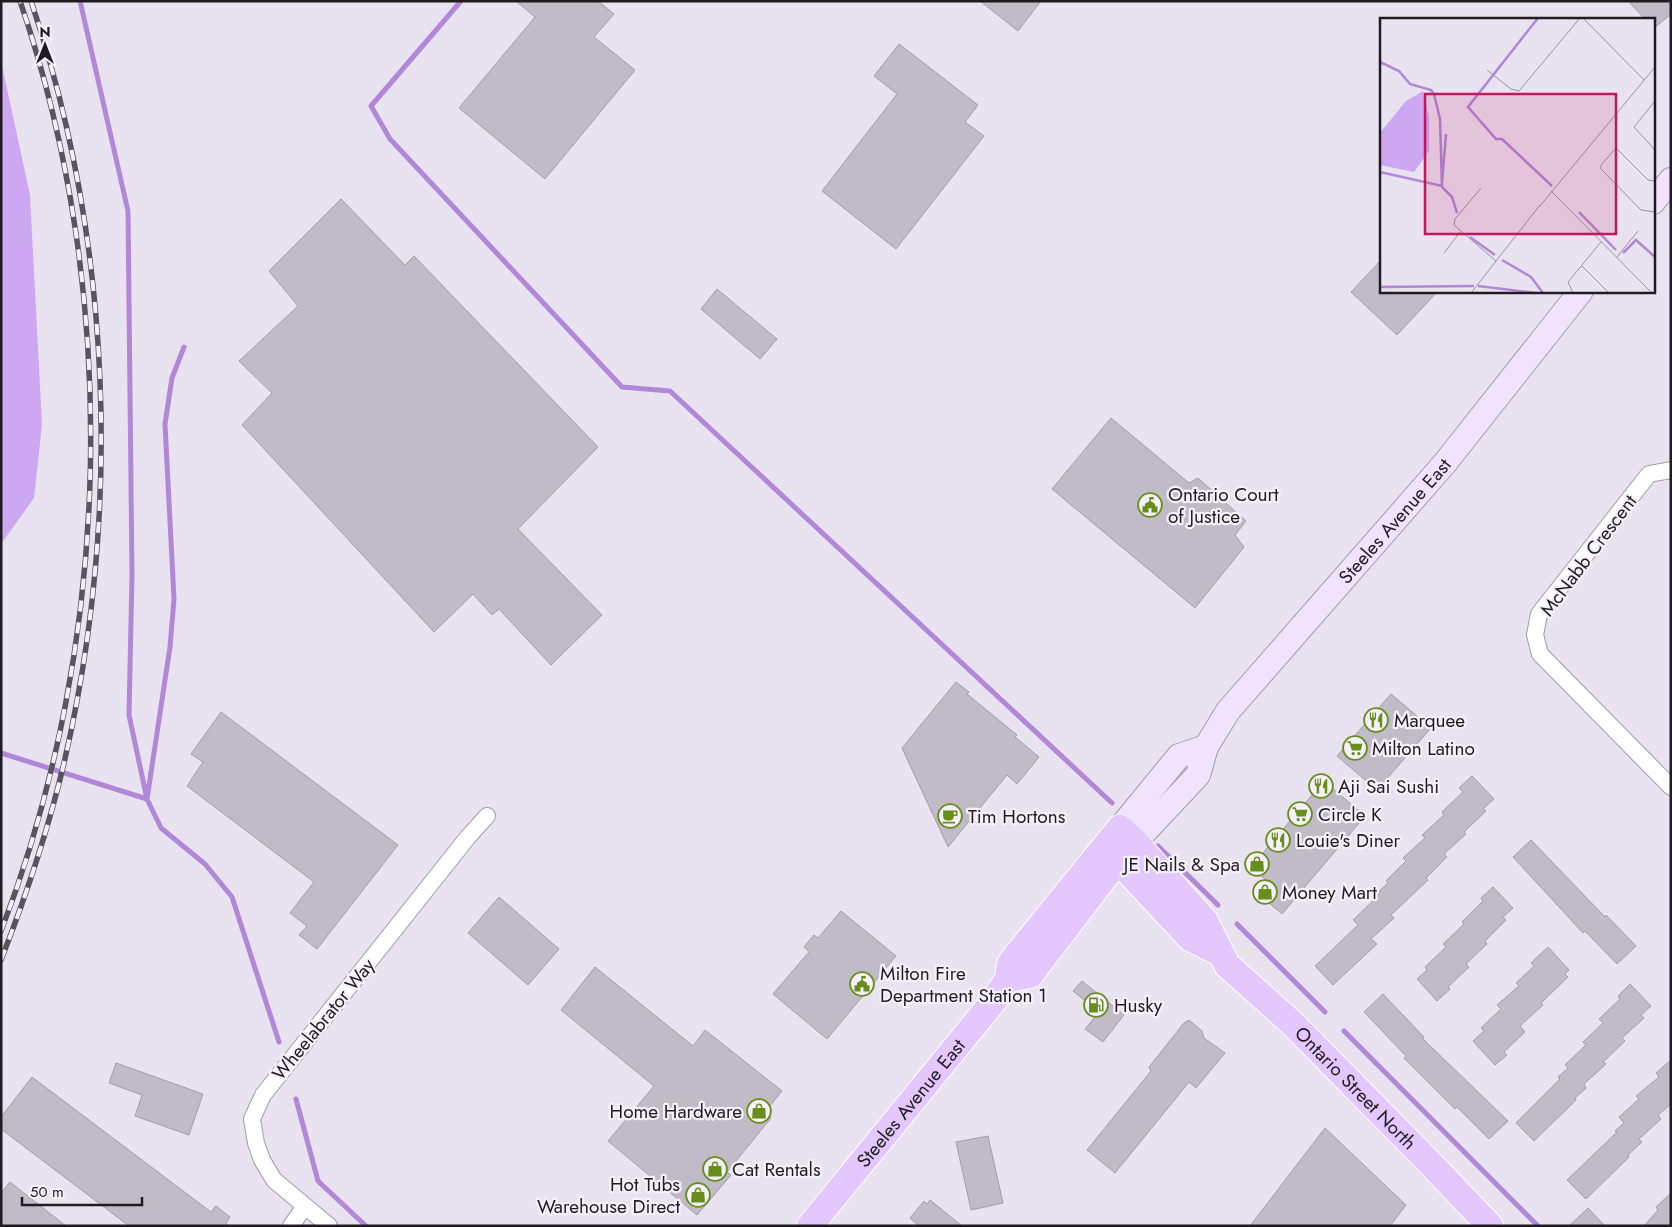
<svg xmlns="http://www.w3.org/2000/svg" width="1672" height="1227" viewBox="0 0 1672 1227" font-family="Jost,sans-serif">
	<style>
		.green { fill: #cea7f2 }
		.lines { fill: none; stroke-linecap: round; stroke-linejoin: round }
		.stream { stroke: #b187d7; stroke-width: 5 }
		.building { fill: #c1bbc8; stroke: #a39da9 }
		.street-casing { stroke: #a29ca8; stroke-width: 18 }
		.secondary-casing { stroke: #a29ca8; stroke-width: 26 }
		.primary-casing { stroke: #fff; stroke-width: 28 }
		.street { stroke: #fff; stroke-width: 16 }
		.secondary { stroke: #f1e3fe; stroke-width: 24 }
		.primary { stroke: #e3c7fd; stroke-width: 26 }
		.rail-casing { stroke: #57545b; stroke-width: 5.5 }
		.rail { stroke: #f6f0fd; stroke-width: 4; stroke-dasharray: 11; stroke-linecap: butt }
		.labels { text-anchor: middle; stroke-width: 4.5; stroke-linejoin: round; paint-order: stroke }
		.poi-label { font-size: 19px; fill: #1e1c21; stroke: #f6f0fd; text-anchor: start }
		.street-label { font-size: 19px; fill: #1e1c21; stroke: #f6f0fd }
		.inset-river { fill: none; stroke: #b187d7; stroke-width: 2.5 }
		.inset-road { fill: none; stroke: #98939d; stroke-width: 1 }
		.view { fill: #c2185b; fill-opacity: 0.15; stroke: #c2185b; stroke-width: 2.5 }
		.inset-edge { fill: none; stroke: #1e1c21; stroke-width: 2.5 }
	</style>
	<rect width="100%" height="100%" fill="#e9e2f0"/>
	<path class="green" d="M1 61 30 195 42 425 34 498 1 544Z"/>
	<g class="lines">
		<path class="stream" d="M461 1 371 106 390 139 622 387 670 391 1112 803
			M184 347 172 378 165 424 174 599 170 647 147 799 161 828 205 864 232 897 279 1042
			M1 753 147 799 129 715 132 575 128 211 80 1
			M1158 846 1218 905
			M1237 924 1325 1012
			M1344 1031 1538 1226
			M296 1099 318 1181 366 1226"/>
	</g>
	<path class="building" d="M516 1H598L614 14 594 37 635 70 545 179 459 108 535 17Z
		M980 1H1041L1018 31Z
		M1628 1H1671V14L1653 29V19H1645Z
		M899 44 978 105 965 122 984 136 896 249 822 191 897 94 874 76Z
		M341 199 405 265 414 256 598 447 518 529 602 615 551 665 499 609 492 615 473 594 434 632 242 425 272 393 239 361 298 306 269 271Z
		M1381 260V291H1438L1397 335 1351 292Z
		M717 289 777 339 760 359 701 309Z
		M1111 418 1189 483 1198 478 1246 521 1235 535 1244 547 1195 608 1052 489Z
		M956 682 969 692 967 694 1017 735 1015 737 1039 757 1017 784 1007 775 948 847 902 748Z
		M1391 694 1431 728 1377 790 1337 756Z
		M221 712 398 845 317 949 299 935 307 926 290 913 314 882 187 786 203 762 191 754Z
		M1472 776 1494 799 1483 809 1486 811 1464 832 1466 834 1444 854 1447 857 1426 878 1428 880 1391 915 1394 918 1371 939 1377 944 1333 985 1315 966 1358 925 1353 920 1379 895 1377 893 1388 883 1386 881 1406 861 1403 858 1425 838 1422 835 1444 815 1442 812 1463 792 1459 788Z
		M1324 781 1365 816 1282 914 1256 892 1266 880 1251 867Z
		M1531 840 1605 917 1606 915 1636 946 1617 964 1585 931 1583 933 1513 857Z
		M1493 887 1513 908 1503 917 1506 920 1485 941 1487 944 1466 964 1469 967 1448 987 1450 989 1437 1001 1417 979 1427 970 1425 967 1446 947 1443 944 1464 924 1462 922 1483 901 1481 898Z
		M499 897 559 949 528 985 468 933Z
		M841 911 896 956 827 1039 773 994 809 952 804 947 814 935 818 938Z
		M1548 947 1569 970 1565 974 1568 977 1541 1003 1543 1005 1520 1026 1525 1032 1504 1052 1507 1055 1495 1065 1473 1041 1484 1031 1481 1028 1501 1009 1497 1005 1519 986 1516 983 1534 966 1531 963Z
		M595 967 693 1046 705 1030 782 1091 765 1112 771 1118 727 1172 731 1175 697 1215 608 1141 654 1086 561 1010Z
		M1082 981 1124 1015 1103 1042 1085 1029 1099 1012 1073 991Z
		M1630 984 1651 1006 1641 1015 1644 1018 1622 1038 1625 1041 1603 1062 1606 1064 1584 1084 1586 1088 1575 1098 1576 1100 1534 1141 1516 1123 1560 1079 1558 1077 1568 1068 1565 1065 1586 1045 1583 1042 1603 1023 1599 1019 1620 999 1618 996Z
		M1383 994 1424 1037 1422 1038 1508 1121 1489 1139 1457 1107 1455 1109 1404 1058 1406 1056 1364 1012Z
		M1189 1020 1202 1031 1204 1038 1225 1053 1196 1088 1189 1082 1115 1173 1087 1150 1151 1071 1149 1067 1184 1023Z
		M1671 1060V1104L1658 1115 1661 1119 1639 1139 1642 1142 1628 1155 1629 1157 1586 1199 1567 1180 1617 1132 1615 1131 1624 1123 1619 1117 1639 1099 1636 1096 1659 1077 1656 1073Z
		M116 1063 203 1094 189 1135 135 1116 142 1095 109 1083Z
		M32 1077 211 1212 216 1206 230 1217 226 1223 229 1226H129L1 1129V1117Z
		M1325 1128 1406 1205 1390 1226H1250Z
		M988 1136 1003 1203 971 1210 956 1142Z
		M10 1182 66 1226H1V1193Z
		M1671 1193V1226H1644L1658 1210 1656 1207Z
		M930 1200 940 1208 962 1226H919L910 1218 924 1201 927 1204Z
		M1588 1208 1605 1226H1569Z"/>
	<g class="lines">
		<g class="street-casing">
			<path id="street" d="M1671 470 1649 474 1539 614 1535 635 1540 654 1671 787
				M291 1226 305 1206
				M329 1226 274 1180 262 1160 256 1143 252 1119 263 1095 468 837 487 816"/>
		</g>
		<g class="secondary-casing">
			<g id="secondary">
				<path d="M1653 202 1671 180"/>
				<path d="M1120 828 1179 756 1206 747"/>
				<path id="s1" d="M1135 842 1198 775 1206 747 1228 711 1445 463 1581 291"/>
			</g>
		</g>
		<g class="primary-casing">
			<g id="primary">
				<path d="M1106 848 1190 938 1220 953"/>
				<path d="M1008 979 1030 975 1117 861 1135 842"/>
				<path id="s2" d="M810 1226 992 1003 1008 979 1010 964 1015 957 1120 828 1135 842 1205 921 1227 965 1293 1024 1429 1162 1490 1226"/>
			</g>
		</g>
		<use href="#street" class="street"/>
		<use href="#secondary" class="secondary"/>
		<use href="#primary" class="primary"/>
		<g class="rail-casing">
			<path id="rail" d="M1 931C113 641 121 295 20 1
				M1 960C26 896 48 831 64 763 122 514 113 245 31 1"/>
		</g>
		<use href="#rail" class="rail"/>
	</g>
	<defs>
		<g id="civic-ring" transform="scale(1.25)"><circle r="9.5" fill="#f6f0fd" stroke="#678e1b" stroke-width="1.5"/><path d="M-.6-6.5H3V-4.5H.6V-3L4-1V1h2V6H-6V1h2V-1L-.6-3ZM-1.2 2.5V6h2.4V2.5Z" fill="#678e1b"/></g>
		<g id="restaurant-ring" transform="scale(1.25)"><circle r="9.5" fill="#f6f0fd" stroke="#678e1b" stroke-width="1.5"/><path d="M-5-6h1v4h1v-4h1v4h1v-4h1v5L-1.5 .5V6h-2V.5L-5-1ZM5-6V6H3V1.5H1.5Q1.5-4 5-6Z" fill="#678e1b"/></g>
		<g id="supermarket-ring" transform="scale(1.25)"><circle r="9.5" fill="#f6f0fd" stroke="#678e1b" stroke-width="1.5"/><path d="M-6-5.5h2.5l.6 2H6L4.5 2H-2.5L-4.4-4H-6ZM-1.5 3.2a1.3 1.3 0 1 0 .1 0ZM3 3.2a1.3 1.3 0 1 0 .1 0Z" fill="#678e1b"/></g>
		<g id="cafe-ring" transform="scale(1.25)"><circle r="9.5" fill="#f6f0fd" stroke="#678e1b" stroke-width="1.5"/><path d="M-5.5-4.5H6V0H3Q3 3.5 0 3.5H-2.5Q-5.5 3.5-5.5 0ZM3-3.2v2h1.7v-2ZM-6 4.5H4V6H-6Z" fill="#678e1b"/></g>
		<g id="shop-ring" transform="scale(1.25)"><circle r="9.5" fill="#f6f0fd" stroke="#678e1b" stroke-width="1.5"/><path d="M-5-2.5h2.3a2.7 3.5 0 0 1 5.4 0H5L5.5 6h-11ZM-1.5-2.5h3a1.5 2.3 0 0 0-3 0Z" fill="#678e1b"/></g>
		<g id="fuel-ring" transform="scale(1.25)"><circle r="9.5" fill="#f6f0fd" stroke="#678e1b" stroke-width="1.5"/><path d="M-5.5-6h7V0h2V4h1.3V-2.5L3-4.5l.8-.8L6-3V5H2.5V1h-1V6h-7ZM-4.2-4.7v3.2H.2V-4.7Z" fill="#678e1b"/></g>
	</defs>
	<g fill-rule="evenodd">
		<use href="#civic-ring" x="1150" y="505"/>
		<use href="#restaurant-ring" x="1376" y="720"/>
		<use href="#supermarket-ring" x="1355" y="748"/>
		<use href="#restaurant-ring" x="1321" y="786"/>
		<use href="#supermarket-ring" x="1300" y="814"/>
		<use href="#cafe-ring" x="950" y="816"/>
		<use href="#restaurant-ring" x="1278" y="840"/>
		<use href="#shop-ring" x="1257" y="864"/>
		<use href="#shop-ring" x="1265" y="892"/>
		<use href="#civic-ring" x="862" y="984"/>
		<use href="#fuel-ring" x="1096" y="1005"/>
		<use href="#shop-ring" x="759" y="1111"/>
		<use href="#shop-ring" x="715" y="1169"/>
		<use href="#shop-ring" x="698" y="1195"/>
	</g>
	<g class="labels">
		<g class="poi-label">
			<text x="1168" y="501">Ontario Court<tspan x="1168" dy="22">of Justice</tspan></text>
			<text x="1394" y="727">Marquee</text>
			<text x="1372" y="755">Milton Latino</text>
			<text x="1338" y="793">Aji Sai Sushi</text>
			<text x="1318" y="821">Circle K</text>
			<text x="968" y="823">Tim Hortons</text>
			<text x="1296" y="847">Louie's Diner</text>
			<text x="1240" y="871" text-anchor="end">JE Nails &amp; Spa</text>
			<text x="1282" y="899">Money Mart</text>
			<text x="880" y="980">Milton Fire<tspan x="880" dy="22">Department Station 1</tspan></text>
			<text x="1114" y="1012">Husky</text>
			<text x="742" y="1118" text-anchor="end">Home Hardware</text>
			<text x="732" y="1176">Cat Rentals</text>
			<text x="680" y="1191" text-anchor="end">Hot Tubs<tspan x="680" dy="22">Warehouse Direct</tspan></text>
		</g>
		<g class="street-label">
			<text dy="7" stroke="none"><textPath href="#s1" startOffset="416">Steeles Avenue East</textPath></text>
			<text transform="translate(1588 555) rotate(-53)" y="7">McNabb Crescent</text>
			<text transform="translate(323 1019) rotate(-51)" y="7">Wheelabrator Way</text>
			<text dy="7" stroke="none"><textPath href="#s2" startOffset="860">Ontario Street North</textPath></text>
			<text dy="7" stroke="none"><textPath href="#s2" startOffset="159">Steeles Avenue East</textPath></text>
		</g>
	</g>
	<g transform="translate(1380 18)">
		<rect width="275" height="275" fill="#e9e2f0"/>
		<path d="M43 73 49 99V133L34 154 0 147V115L26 83Z" fill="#cea7f2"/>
		<path class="inset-river" d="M158 0 88 89 116 121H122L172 168M0 44 19 53 30 66 51 72 54 76 60 101 62 168 0 154M62 165 66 116M62 169 72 179 77 195M199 194 236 232M90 219 115 237M243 235 256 222 275 239M122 242 151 259 163 275M98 268 156 275M0 269 94 268"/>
		<path class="inset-road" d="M203 0 264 62M107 52 131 71 139 73 200 0M275 83 254 109 275 132M275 163 268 162 236 130 221 147V151L261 192 275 194M101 170 75 201 74 207 116 243M171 173 272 275M160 188 275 49M64 235 80 214M237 239 258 213M202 248 229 275M91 275 160 187M193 275 188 264 221 224"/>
		<path class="view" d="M45 76H236V216H45Z"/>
		<rect width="275" height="275" class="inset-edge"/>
	</g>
	<rect width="1672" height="1227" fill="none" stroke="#1e1c21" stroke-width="5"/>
	<g transform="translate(45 45)" stroke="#f6f0fd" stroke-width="4" paint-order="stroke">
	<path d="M0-4L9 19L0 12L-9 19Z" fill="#1e1c21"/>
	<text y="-8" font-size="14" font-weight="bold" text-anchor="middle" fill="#1e1c21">N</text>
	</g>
	<path d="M22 1197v8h120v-8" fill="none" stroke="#1e1c21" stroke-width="2.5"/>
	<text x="30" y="1197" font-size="15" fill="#1e1c21" stroke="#f6f0fd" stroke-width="4" paint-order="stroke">50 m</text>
</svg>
